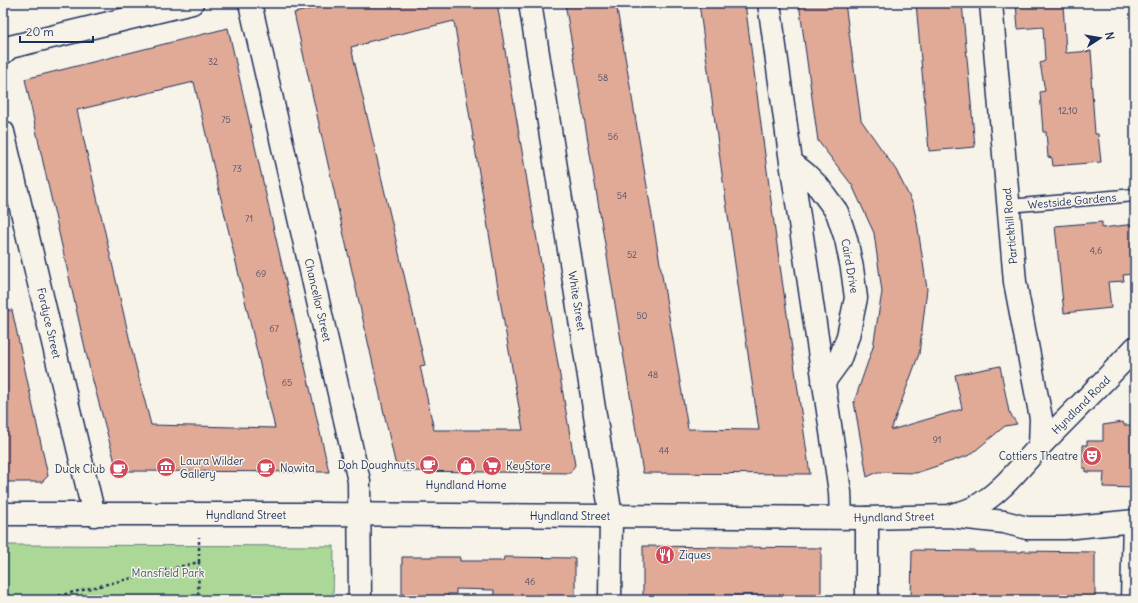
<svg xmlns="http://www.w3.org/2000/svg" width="1138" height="603" viewBox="0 0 1138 603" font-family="Delius,sans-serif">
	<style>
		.green { fill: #abd896; stroke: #63847a }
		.building { fill: #e0aa96; stroke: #1b2f5e; fill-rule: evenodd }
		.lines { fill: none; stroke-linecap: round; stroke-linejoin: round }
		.service-casing { stroke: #1b2f5e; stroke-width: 15 }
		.minor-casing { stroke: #1b2f5e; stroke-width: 25 }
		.tertiary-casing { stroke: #1b2f5e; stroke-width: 25 }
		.path { stroke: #1b2f5e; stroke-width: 2.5; stroke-dasharray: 3 3; stroke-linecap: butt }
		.service { stroke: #f7f3e8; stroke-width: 12 }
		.minor { stroke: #f7f3e8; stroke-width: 22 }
		.tertiary { stroke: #f7f3e8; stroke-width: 22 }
		.labels { text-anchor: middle; stroke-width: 3; stroke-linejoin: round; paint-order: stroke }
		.number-label { font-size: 9px; fill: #4c4e6c }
		.street-label { font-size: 11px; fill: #1b2f5e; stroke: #f7f3e8 }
		.poi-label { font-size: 11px; fill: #1b2f5e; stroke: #f7f3e8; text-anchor: start }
		.park-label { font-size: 11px; fill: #3f596c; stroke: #f7f3e8 }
	</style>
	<rect width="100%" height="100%" fill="#f7f3e8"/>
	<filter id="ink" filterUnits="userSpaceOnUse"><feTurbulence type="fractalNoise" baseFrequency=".025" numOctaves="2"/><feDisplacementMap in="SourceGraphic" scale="8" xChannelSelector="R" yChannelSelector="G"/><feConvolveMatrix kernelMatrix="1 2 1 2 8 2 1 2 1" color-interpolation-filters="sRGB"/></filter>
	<g filter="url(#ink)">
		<path class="green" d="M3 545 334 546 333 600H3Z"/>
		<path class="building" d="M337 3H497L575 465 570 473 403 471 395 462 294 13ZM454 21 500 300 523 430H434L420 366 425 365 351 47 367 43V42Z
			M565 3H616L688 429 759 430 722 174 699 3H745L775 231 810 474 643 473Z
			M799 3H845L861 120 896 170 913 204 917 222 927 289 919 354 891 430 962 409 955 375 1000 366 1009 412 1017 424 1005 426 970 455 916 473 878 472 867 477 854 402 873 347 882 292 874 233 852 185 818 141Z
			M916 3H962L975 147 929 151Z
			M1016 3H1063L1066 53 1091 51 1093 77H1091L1095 134H1098L1101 162 1053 166 1052 158 1048 157 1046 132H1043L1040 92 1045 91 1040 63 1045 61 1043 27 1018 29Z
			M228 28 302 353 329 472 123 471 116 466 90 370 43 162 25 79ZM194 82 210 152 275 428 151 425 134 359 77 110Z
			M1102 222V228L1135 224V274L1123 275 1124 281 1108 282 1111 308 1064 313 1055 226Z
			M12 310 48 476 42 482H3V311Z
			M1123 422 1124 425H1135V488L1103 487 1104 472H1086V468H1083V445H1087V441H1103V425Z
			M643 546 821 548V600H776V595H689L690 600H643Z
			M912 550 975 551V552H1022V551L1095 552V600L1022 599 911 600Z
			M402 557H460V561H503L504 557 575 558V600H494V590L456 589V594H448V600H402Z"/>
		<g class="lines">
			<g class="service-casing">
				<path id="service" d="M1008 206 1135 195"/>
			</g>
			<g class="minor-casing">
				<path id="minor" d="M250 3 359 481 360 600
					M530 3 611 516 610 600
					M769 3 791 162 840 492 841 517
					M991 3 1015 282 1041 418 1040 446
					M3 53 10 47 192 3
					M3 132 94 515
					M791 162 806 174 818 186 837 212 846 239 852 268 856 298 848 336 839 361 823 383
					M867 600V518
					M1132 600 1134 521"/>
			</g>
			<g class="tertiary-casing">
				<path id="tertiary" d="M3 514H319L867 518 949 516 1004 522 1027 528H1065L1135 521
					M952 515C959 513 968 511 975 507 1001 493 1019 468 1039 447 1071 414 1104 382 1135 348"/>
			</g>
			<path class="path" d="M199 562V537
				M41 600 199 562 198 600"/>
			<use href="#service" class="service"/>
			<use href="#minor" class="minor"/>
			<use href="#tertiary" class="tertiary"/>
		</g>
	</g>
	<defs>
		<g id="theatre-disc" transform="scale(1)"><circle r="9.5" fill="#d1495b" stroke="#f7f3e8"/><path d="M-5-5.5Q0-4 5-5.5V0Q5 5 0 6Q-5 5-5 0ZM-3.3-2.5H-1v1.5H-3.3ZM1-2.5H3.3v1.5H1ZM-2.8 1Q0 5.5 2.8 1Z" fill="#fff"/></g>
		<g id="cafe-disc" transform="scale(1)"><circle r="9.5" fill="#d1495b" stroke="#f7f3e8"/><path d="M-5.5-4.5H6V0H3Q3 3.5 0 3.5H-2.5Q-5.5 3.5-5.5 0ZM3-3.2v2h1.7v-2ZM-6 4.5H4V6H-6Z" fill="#fff"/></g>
		<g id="shop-disc" transform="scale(1)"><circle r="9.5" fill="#d1495b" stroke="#f7f3e8"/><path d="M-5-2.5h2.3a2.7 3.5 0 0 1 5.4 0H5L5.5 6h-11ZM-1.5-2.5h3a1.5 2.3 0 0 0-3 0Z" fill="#fff"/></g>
		<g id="supermarket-disc" transform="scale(1)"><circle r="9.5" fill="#d1495b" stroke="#f7f3e8"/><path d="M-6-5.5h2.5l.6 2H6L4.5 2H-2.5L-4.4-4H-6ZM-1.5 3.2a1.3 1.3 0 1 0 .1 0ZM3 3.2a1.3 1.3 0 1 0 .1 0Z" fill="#fff"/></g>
		<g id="museum-disc" transform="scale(1)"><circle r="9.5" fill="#d1495b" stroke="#f7f3e8"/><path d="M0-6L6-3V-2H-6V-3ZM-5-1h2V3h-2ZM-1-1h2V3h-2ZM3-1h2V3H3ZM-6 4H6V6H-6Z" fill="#fff"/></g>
		<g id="restaurant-disc" transform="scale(1)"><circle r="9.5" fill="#d1495b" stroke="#f7f3e8"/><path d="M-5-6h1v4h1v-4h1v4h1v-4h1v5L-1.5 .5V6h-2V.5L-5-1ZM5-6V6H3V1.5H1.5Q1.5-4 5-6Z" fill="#fff"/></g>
	</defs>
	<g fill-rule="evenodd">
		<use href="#theatre-disc" x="1092" y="456"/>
		<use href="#cafe-disc" x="429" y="465"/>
		<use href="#shop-disc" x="466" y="466"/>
		<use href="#supermarket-disc" x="492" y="466"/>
		<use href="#museum-disc" x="166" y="467"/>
		<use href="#cafe-disc" x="266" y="468"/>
		<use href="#cafe-disc" x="119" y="469"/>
		<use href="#restaurant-disc" x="665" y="555"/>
	</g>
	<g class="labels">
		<g class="number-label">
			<text x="213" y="65">32</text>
			<text x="603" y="81">58</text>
			<text x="1068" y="114">12,10</text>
			<text x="226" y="123">75</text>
			<text x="613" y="140">56</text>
			<text x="237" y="172">73</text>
			<text x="622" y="199">54</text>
			<text x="249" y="222">71</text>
			<text x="1096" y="254">4,6</text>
			<text x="632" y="258">52</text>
			<text x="261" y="277">69</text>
			<text x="642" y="319">50</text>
			<text x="274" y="332">67</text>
			<text x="653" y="378">48</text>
			<text x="287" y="386">65</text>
			<text x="937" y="443">91</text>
			<text x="664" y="454">44</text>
			<text x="530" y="585">46</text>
		</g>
		<g class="street-label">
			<text transform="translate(1072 201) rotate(-5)" y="4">Westside Gardens</text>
			<text transform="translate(1010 226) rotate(-95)" y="4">Partickhill Road</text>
			<text transform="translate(850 266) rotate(80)" y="4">Caird Drive</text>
			<text transform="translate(318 300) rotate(77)" y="4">Chancellor Street</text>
			<text transform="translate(577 301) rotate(81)" y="4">White Street</text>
			<text transform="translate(49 323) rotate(77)" y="4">Fordyce Street</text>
			<text transform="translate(1081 405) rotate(-45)" y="4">Hyndland Road</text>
			<text x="246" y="519">Hyndland Street</text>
			<text x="570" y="520">Hyndland Street</text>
			<text transform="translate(894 517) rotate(-1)" y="4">Hyndland Street</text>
		</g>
		<g class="poi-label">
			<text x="1078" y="460" text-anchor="end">Cottiers Theatre</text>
			<text x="180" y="465">Laura Wilder<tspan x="180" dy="13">Gallery</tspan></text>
			<text x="415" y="469" text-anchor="end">Doh Doughnuts</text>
			<text x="506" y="470">KeyStore</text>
			<text x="280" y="472">Nowita</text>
			<text x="105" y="473" text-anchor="end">Duck Club</text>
			<text x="466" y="489" text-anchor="middle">Hyndland Home</text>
			<text x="679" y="559">Ziques</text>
		</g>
		<g class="park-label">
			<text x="168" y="577">Mansfield Park</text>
		</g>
	</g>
	<rect width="1138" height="603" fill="none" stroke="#f7f3e8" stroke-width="16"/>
	<rect x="8" y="8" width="1122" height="587" fill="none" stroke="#1b2f5e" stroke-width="1.5" filter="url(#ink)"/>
	<g transform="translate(1100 38) rotate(78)" stroke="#f7f3e8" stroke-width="3" paint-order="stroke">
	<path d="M0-3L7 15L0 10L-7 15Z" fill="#1b2f5e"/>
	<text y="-6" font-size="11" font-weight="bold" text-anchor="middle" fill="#1b2f5e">N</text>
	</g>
	<path d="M20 36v6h73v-6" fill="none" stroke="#1b2f5e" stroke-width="2"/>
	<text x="26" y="36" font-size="12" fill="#1b2f5e" stroke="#f7f3e8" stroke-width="3" paint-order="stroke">20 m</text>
</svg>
